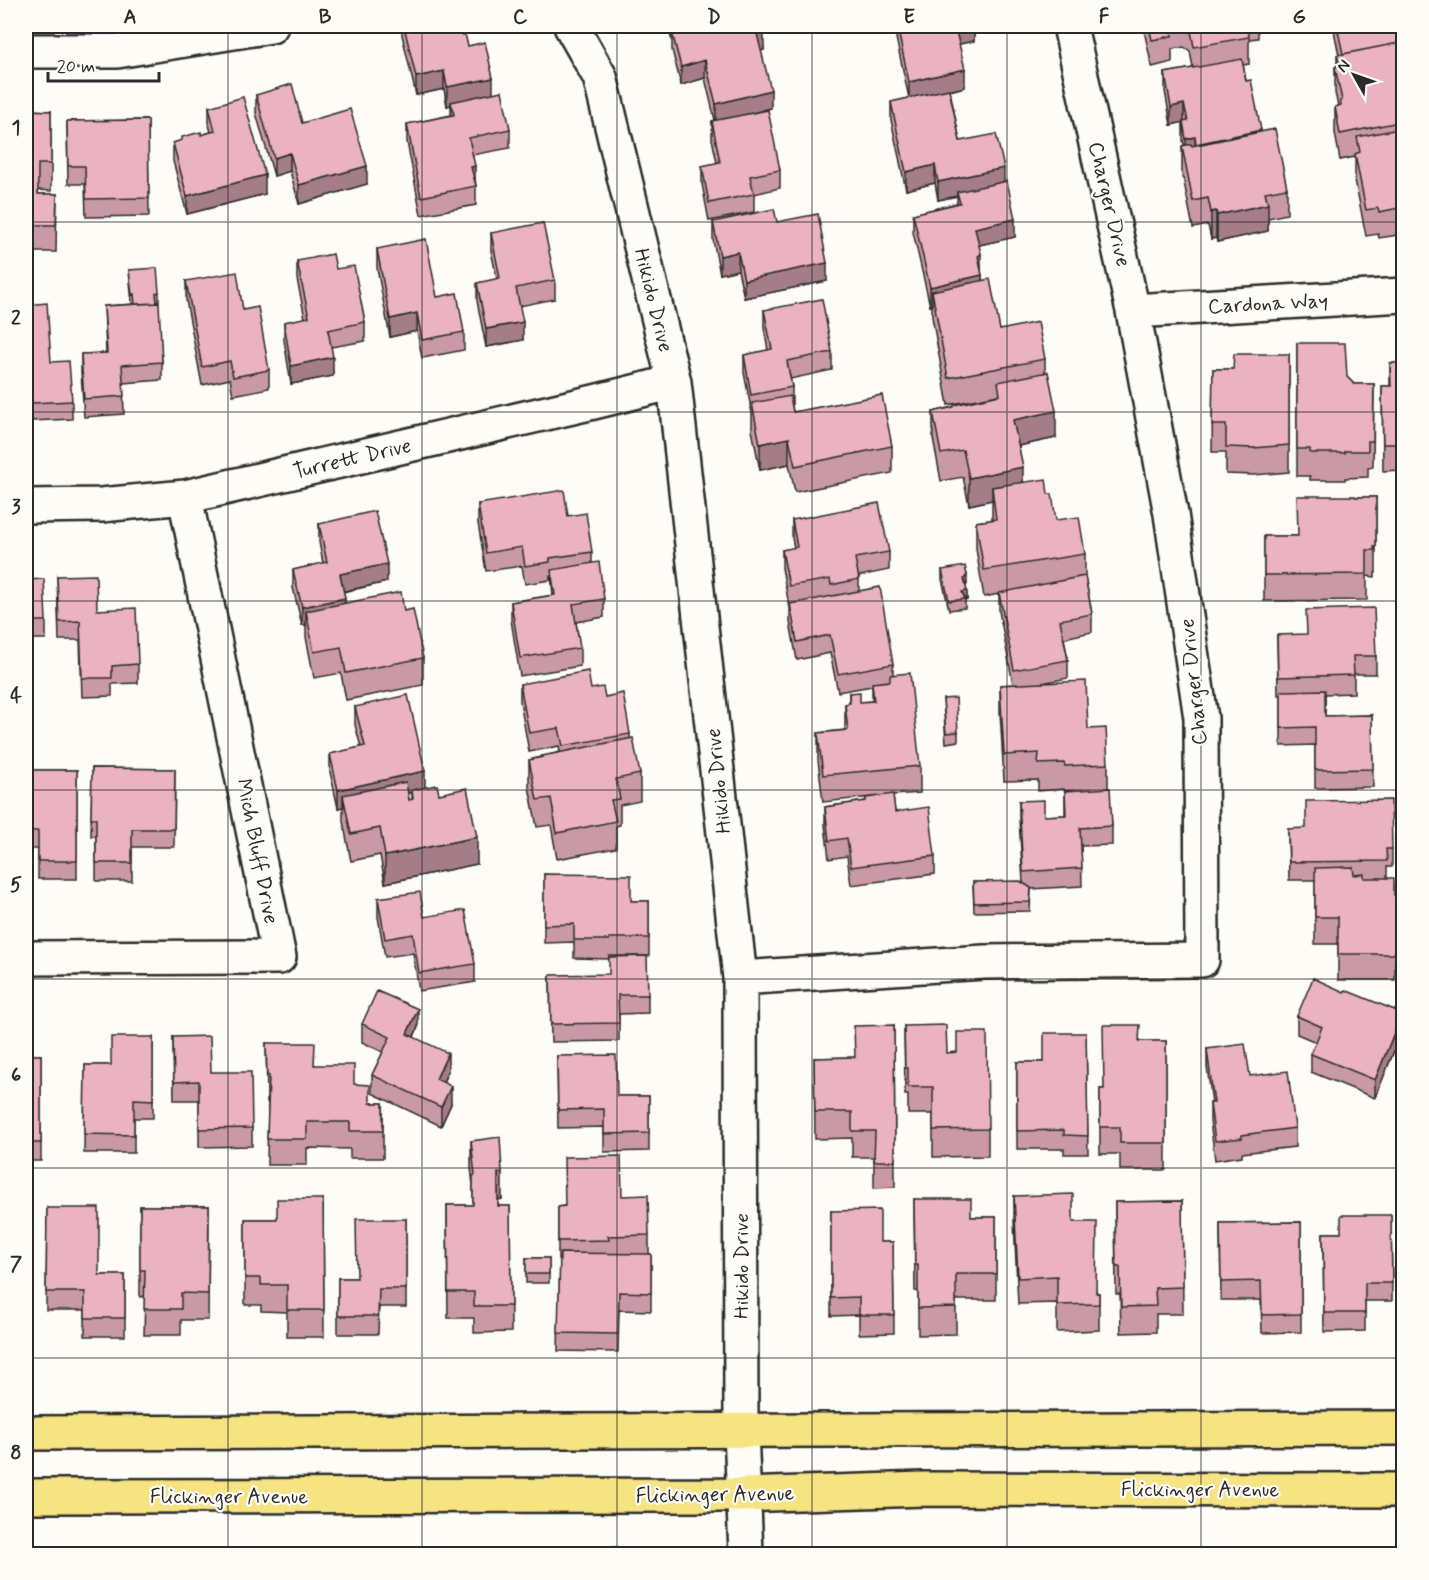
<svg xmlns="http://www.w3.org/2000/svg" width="1429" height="1580" viewBox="0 0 1429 1580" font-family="Mynerve,sans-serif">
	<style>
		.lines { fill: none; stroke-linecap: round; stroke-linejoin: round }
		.minor-casing { stroke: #2b2b2b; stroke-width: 38 }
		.major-casing { stroke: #2b2b2b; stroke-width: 38 }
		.minor { stroke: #fdfcf7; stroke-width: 33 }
		.major { stroke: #f6e381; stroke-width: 33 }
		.wall { fill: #ca99a7; stroke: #2b2b2b; stroke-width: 1.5; fill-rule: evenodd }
		.shaded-wall { fill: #a47d88; stroke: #2b2b2b; stroke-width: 1.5 }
		.building { fill: #ebb2c2; stroke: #2b2b2b; stroke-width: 1.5 }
		.grid { fill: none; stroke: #2b2b2b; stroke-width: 1.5; stroke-opacity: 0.55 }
		.labels { text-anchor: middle; stroke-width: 4.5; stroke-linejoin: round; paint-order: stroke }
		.street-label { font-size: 21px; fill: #2b2b2b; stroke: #fdfcf7 }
		.neatline { fill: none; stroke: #2b2b2b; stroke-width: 2 }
		.grid-label { font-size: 20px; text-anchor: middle; font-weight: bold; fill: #2b2b2b }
	</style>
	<rect width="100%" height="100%" fill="#fdfcf7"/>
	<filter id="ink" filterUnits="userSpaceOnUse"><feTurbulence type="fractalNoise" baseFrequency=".0167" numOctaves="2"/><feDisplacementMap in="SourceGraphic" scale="12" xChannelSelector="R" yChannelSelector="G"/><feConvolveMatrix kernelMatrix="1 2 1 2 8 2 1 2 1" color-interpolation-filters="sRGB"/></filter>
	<g filter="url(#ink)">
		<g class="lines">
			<g class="minor-casing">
				<path id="minor" d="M571 26 600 77 674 382 740 978 741 1430 746 1554
					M26 51H117L271 26
					M1133 311 1404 295
					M26 506 101 505 185 497 594 402 674 382
					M26 958 279 957 185 497
					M740 978 984 962 1202 960 1201 718 1171 514 1133 311 1070 26"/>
			</g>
			<g class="major-casing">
				<path id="major" d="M26 1433 1404 1428
					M26 1496 743 1495 924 1489 1404 1490"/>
			</g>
			<use href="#minor" class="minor"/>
			<use href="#major" class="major"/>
		</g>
		<path class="wall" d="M402 26H462L463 35 468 46 510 129V148L472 155 476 186V205L421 215 407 142V124L451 115V105L447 106 444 89 416 95 402 35Z
			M668 26H762L764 50 761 51 771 108 754 112 780 170V188L754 194V212L709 221 702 184V166L717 163 712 139V121L715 120 705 78 681 85 672 50V39Z
			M896 26H974V41L959 44 965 87 950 91 960 141 1004 182 1015 237 979 245 982 281 1000 330 1045 359V372L1056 438 1019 446 1023 482 1048 494 1056 520 1085 554V576L1092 614V632L1064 638 1068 660V678L1042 683 1088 729 1108 764V788L1112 826V845L1081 846 1082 886 1031 889 1030 911 974 912 973 882H1023L1019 820V801L1044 816 1065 815V792L1064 789 1038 791V780L1004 781 1000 711V685L1013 684 999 611V594L984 597 976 549V522L992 520V500L969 505 963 477 941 481 933 438V412L998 395 948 405 932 317V305L930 306 913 232V214L957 203V196L938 200 935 183 906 190 891 120V102L909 98 896 38Z
			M1143 26H1258V38L1249 39V64L1243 65 1246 81 1261 132 1287 188V214L1268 218V231L1217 242 1216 238 1211 239 1208 225 1193 228 1182 172V146L1184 145 1183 140V122L1171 125 1165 91V73L1193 68 1190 51 1184 47 1172 49V62L1152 67Z
			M1333 26H1404V234L1379 238 1378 234 1366 236 1355 180V157L1340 160 1335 133V107L1338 106 1335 93V67L1337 66V55H1339Z
			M256 95 302 123 367 184 299 204 290 171 274 176 256 113Z
			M209 107 265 194 187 214 173 161V143L211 132 209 125Z
			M26 110 51 111V191L38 190V194H57L56 252H26Z
			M148 120 149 216 86 217 85 184H68L67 121Z
			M713 222H777L827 281 744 298 738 270 720 274 713 240Z
			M491 233 555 280V299L519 306 523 340 486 347 477 301V283L497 279 491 251Z
			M377 249 437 297 464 332V350L422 358 417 331 390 337 377 268Z
			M297 261 336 269 365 322V341L331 347 333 376 291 384 284 340V322L305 318 297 279Z
			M129 270 159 292V302H157L162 362V380L123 383 124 414 84 417 81 372V354L106 353 104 306 134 304H132Z
			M186 281 243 310 269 370V388L233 395 230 379 202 385 186 300Z
			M26 305 51 362 72 401V419L32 421 29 393H26Z
			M764 310 832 352V370L790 379 792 387V405L793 412 892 446V473L795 492 789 464 760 470 752 430V413L744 373V355L768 350 764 328Z
			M1297 343 1347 377 1354 384H1374L1373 467 1368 468V477L1345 478V480H1310V476H1297Z
			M1289 354V472L1254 475 1226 474V452H1212L1213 369H1233Z
			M1390 363H1404V479L1403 470 1383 471 1382 386H1390Z
			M1355 497H1376V573H1375V577L1367 576V600L1264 601V536H1297Z
			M478 504 568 516 592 552V563L604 599V617L576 622 580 648V666L520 676 511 620V602L553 595 551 576H550V580L525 584 522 566 486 571 478 523Z
			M792 520 889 552V570L859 576V591L893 664V675L920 766V793L893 795 895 812 935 856V874L851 885 847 856 829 859 825 825V807L866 801V798L872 797 823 802 818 760V733L845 730V704L849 703V693L860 702 872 701V686L838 692 830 653 797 660 790 622V604L789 605 782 568V550L794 548 792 538Z
			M319 524 387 582 343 592 345 603 404 611 423 658V685L346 700 341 673 314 678 306 637V625H302L293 588V570L323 563 319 542Z
			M942 570 967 584 966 586 967 600H965V608L949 610 942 579Z
			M57 576 97 610 138 664V683L112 684V696L82 697 80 640H59Z
			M26 580 46 621V639H26Z
			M1277 635 1376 656V674H1354V693L1325 694V716L1372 715 1373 787 1315 788V745L1281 746V695H1278Z
			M520 684 591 689 605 697 630 734V739L640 774V801L620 805V825L616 826V848L557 859 551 825 537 827 529 787V760L560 752 559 746 529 752 520 702Z
			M943 699 958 732V741L946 743Z
			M355 707 425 788 439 794 477 864 385 883 380 855 351 861 343 821V807L338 808 330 772V754L361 747 355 725ZM412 792V800H409L408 793Z
			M92 768 175 769 174 847H132V881H96V836H91Z
			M26 770H77V879H38V849H26Z
			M1288 829 1392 849V867H1387V878L1394 895H1404V960H1395V980H1338V944H1315V880H1289Z
			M544 874 631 901H649V956H609V959L574 958V942L544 943Z
			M378 898 424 917 475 964V982L419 991 413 953 385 957 378 917Z
			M550 975 648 995V1013L619 1014V1041L551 1042Z
			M1297 1016 1402 1031 1375 1098 1311 1072V1054L1316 1042 1297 1034Z
			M362 1024 418 1027 414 1037 448 1071 443 1082 451 1104 441 1126 372 1093V1075L383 1052 362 1042Z
			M894 1025 895 1187 874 1188V1157H852V1138L815 1139 814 1058 854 1057Z
			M904 1026 947 1053 988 1129V1156L933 1157V1114H908V1095H905Z
			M1086 1033 1088 1154H1064V1149H1017V1062H1044Z
			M153 1037V1118H134V1153H84L85 1065H111Z
			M173 1037 211 1072 252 1128V1146L199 1147V1100H174Z
			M1140 1041H1166V1170H1120V1154H1100V1089H1103Z
			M266 1043 315 1065 354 1084 370 1103H383V1158H350V1149L307 1148V1165H267L268 1102H267Z
			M1207 1049 1250 1076 1295 1128V1147L1242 1153V1156L1215 1160 1210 1121V1103H1212L1207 1067Z
			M26 1055H41V1161H26Z
			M557 1056 617 1096H649V1151L604 1152V1127L558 1128Z
			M471 1141 502 1199 498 1200V1206H510L511 1332 474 1333V1318H448L447 1205H473V1185L471 1168Z
			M622 1196 649 1235V1254H651V1311L619 1310 618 1352 558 1351 560 1259H558V1207Z
			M1014 1196 1073 1222 1097 1293H1099V1330L1057 1332V1303L1018 1304 1014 1222Z
			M323 1199 324 1337H287V1312L261 1311V1305H245V1219H277Z
			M914 1199 971 1217H996V1300H956V1334L918 1335V1291H915Z
			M1182 1201 1183 1314H1156V1332L1121 1333 1120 1294H1116L1115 1202Z
			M140 1206H209L208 1320H181V1335H144L145 1296 140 1297Z
			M47 1208 99 1275H125V1336H85V1310H46Z
			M831 1211 880 1242H893L894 1333 859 1334V1315L831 1316Z
			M1391 1215 1392 1301H1365V1331L1324 1332 1323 1233H1341Z
			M406 1219V1307H379L378 1334H338V1278H357Z
			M1301 1222V1332L1262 1333 1261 1300H1221L1220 1223Z
			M26 1227 27 1306H26Z
			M526 1258H549V1283H526Z"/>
		<path class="shaded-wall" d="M671 26H722L672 32 671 39Z
			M962 26H974V41L955 45V27Z
			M764 32V50L757 52V34Z
			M705 60V78L681 85V67Z
			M965 69V87L909 100V82Z
			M444 71V89L416 95V77Z
			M493 78V96L451 102V105L447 106V87Z
			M771 90V108L716 123V104Z
			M1184 104V122L1171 125V107Z
			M1261 130V148L1196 162V144Z
			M1195 137V155L1186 157V139Z
			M290 153V171L274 176V158Z
			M935 165V183L906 190V172Z
			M367 166V184L299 204V185Z
			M475 166V184L471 167Z
			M1004 168V186L957 192V196L938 200V182Z
			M265 175V194L187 214V196Z
			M1268 204V231L1217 242V215Z
			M1216 211V238L1211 239V212Z
			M1015 219V237L975 246V228Z
			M738 252V270L720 274V256Z
			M981 254V272L978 256Z
			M827 263V281L744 298V280Z
			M982 275V293L932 291V305L930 306V287Z
			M417 313V331L390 337V319Z
			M523 322V340L486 347V329Z
			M333 357V376L291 384V366Z
			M1056 411V438L1013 447V420Z
			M789 438V464L760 470V444Z
			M1023 467V493L992 487V500L969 505V478Z
			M387 564V582L340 592V574Z
			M967 575V584L964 588V579Z
			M967 591V600H965L962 592Z
			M345 598V616L306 611V625H302V607Z
			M425 771V789L345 807 343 795V807L338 808V790Z
			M477 837V864L385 883V856Z
			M418 1009V1027L407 1052V1034Z
			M1402 1013V1031L1375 1098V1080Z
			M448 1053V1071L436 1097V1079Z
			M451 1086V1104L441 1126V1107Z
			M502 1172V1199L498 1200V1173Z"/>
		<path class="building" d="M404 26H462L463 35 465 34 468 46 485 42 493 78 447 87 444 71 416 77Z
			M697 26H762L764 32 757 34 771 90 716 104 705 60 681 67 672 32Z
			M897 26H962L955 27 965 69 909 82Z
			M1149 26H1170L1172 36 1152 40Z
			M1190 26H1247L1249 37 1194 47Z
			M1337 26H1404V42L1343 54Z
			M1404 42V121L1340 134 1335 107 1341 105 1340 101 1342 100 1335 67 1340 66 1337 55Z
			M1242 59 1246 81 1251 80 1261 130 1196 144 1195 137 1186 139 1183 122 1188 121 1184 104 1171 107 1165 73Z
			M292 84 302 123 350 109 367 166 299 185 290 153 274 158 256 95Z
			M949 89 960 141 996 134 1004 168 938 182 935 165 906 172 891 102Z
			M502 91 510 129 469 138 475 166 471 167 476 186 421 197 407 124 454 115 451 102Z
			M243 97 265 175 187 196 173 143 182 140V137L201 132V135L215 131 209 107Z
			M26 110 51 111V164H38V194H57L56 225H26Z
			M768 110 780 170 750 176 754 194 709 203 702 166 720 162 712 121Z
			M148 120 149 198 86 199 85 166H68L67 121Z
			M1404 128V207L1379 212 1378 208 1366 210 1355 154 1360 152 1357 137Z
			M1275 129 1287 188 1265 192 1268 204 1217 215 1216 211 1211 212 1208 198 1193 201 1182 146 1191 144 1192 146Z
			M1007 181 1015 219 975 228 981 254 978 256 982 275 930 287 913 214 960 203 957 192Z
			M774 209 777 222 818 214 827 263 744 280 738 252 720 256 713 222Z
			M543 223 555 280 516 288 523 322 486 329 477 283 500 278 491 233Z
			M426 239 437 297 457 293 464 332 422 340 417 313 390 319 377 249Z
			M333 254 336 269 354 266 365 322 328 330 333 357 291 366 284 322 309 317 297 261Z
			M157 268 159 292 156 293 157 303 135 304 134 294 132 295 129 270Z
			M237 272 243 310 258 307 269 370 233 377 230 361 202 367 186 281Z
			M990 279 1000 330 1038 322 1045 359 948 378 932 291Z
			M822 299 832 352 787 361 792 387 751 395 744 355 772 349 764 310Z
			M47 303 51 362 69 361 72 401 32 403 29 375H26V305Z
			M159 303 162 362 122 365 124 396 84 399 81 354 107 353 104 306Z
			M1297 343H1345L1347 377 1354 384H1374L1373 441H1368V451H1345V453H1310V449H1297Z
			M1234 354H1289V445L1254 448 1226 447V425H1212L1213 369H1233Z
			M1390 363H1404V452L1403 444H1383L1382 386H1391Z
			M1048 372 1056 411 1013 420 1023 467 969 478 963 450 941 454 933 412 954 407V405L1000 395 998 382Z
			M882 395 892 446 795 466 789 438 760 444 752 403 790 396 793 412Z
			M1046 479 1048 494H1052L1056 520 1079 517 1085 554 984 570 976 522 996 519 992 487Z
			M564 490 568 516 586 513 592 552 550 558V562L525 566 522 547 486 553 478 504Z
			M1297 496H1355V497H1376V547H1374L1375 550H1367V574L1264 575V536H1298Z
			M879 503 889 552 855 558 859 579 831 585 830 579 789 586 782 550 797 547 792 520Z
			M375 511 387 564 340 574 345 598 302 607 293 570 327 562 319 524Z
			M599 562 604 599 573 604 580 648 520 658 511 602 555 595 551 570Z
			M965 566 967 575 964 579 967 591 962 592 965 599 949 601 942 570Z
			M96 575 97 610 136 608 138 664 112 666V678H82L80 621 59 622 57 576Z
			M1085 576 1092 614 1060 620 1068 660 1014 670 999 593Z
			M44 579 46 621H26V580Z
			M880 587 893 664 838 674 830 635 797 642 790 604Z
			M401 592 404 611 413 609 423 658 346 673 341 647 314 652 306 611Z
			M1374 608 1376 656H1353L1354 675 1278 677 1277 635 1307 634 1306 610Z
			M588 671 591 689 603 687 605 697 623 693 630 734 563 746 559 728 529 733 520 684Z
			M910 673 920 766 823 775 818 733 848 730 845 704 850 703 849 693 860 692V702L874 701 872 683 890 681V675Z
			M1086 681 1088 729 1106 728 1108 764 1065 766 1064 763 1038 764 1039 753 1004 755 1000 685Z
			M1325 690V716L1372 715 1373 769 1315 770V727L1281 728V691Z
			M408 695 425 771 338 790 330 754 365 746 355 707Z
			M956 698 958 732 946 733 943 699Z
			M633 738 640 774 616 779 620 799 611 800 616 821 557 833 551 798 537 800 529 760 543 757 542 756Z
			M92 768 175 769 174 829H132V863H96V818H91Z
			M26 770H77V861H38V831H26Z
			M406 782 409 800 413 799 412 790 437 785 439 794 467 788 477 837 385 856 380 828 351 834 343 795Z
			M1110 788 1112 826 1080 828 1082 868 1023 872 1019 801 1044 800V816L1066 815 1065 791Z
			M893 794 895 812 929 807 935 856 851 867 847 838 829 841 825 807 866 801V798Z
			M1391 800 1392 849H1386L1387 861 1289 862 1288 829 1306 828V801Z
			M1353 867 1354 875 1364 874V878H1394V895H1404V933L1395 934V954H1338V917H1315V868Z
			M544 874 631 875V901H649V938H609V940H574V924L544 925Z
			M1020 881 1031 888 1030 902 974 903 973 882Z
			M420 892 424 917 465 910 475 964 419 973 413 934 385 939 378 898Z
			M647 956 648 995H618L619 1023 551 1024 550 975 609 974V957Z
			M1313 978 1344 992 1345 990 1402 1013 1375 1080 1311 1054 1322 1027 1297 1016Z
			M377 991 418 1009 407 1034 448 1053 436 1079 451 1086 441 1107 372 1075 390 1037 362 1024Z
			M894 1025 895 1161H874L875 1131H852V1112H815L814 1058 855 1057 854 1026Z
			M946 1025 947 1053 957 1052V1032H987L988 1129 933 1130V1087H908V1068H905L904 1026Z
			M1103 1025H1140L1139 1041H1166V1143H1120V1127H1100V1089H1104Z
			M1044 1033H1086L1088 1136 1064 1135V1130L1017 1131V1062H1044Z
			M210 1036 211 1072H251L252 1128 199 1129V1081L174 1082 173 1037Z
			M111 1037H153V1100L134 1099V1135L84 1134 85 1065H111Z
			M266 1043H315L314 1065H354V1084L370 1085V1103H383V1131H350V1122H307V1139H267L269 1076 267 1075Z
			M1245 1044 1250 1076 1288 1071 1295 1128 1242 1135V1138L1215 1141 1210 1103H1214L1207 1049Z
			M26 1055H41V1143H26Z
			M616 1055 617 1096H649V1133L604 1134V1109L558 1110 557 1056Z
			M500 1137 502 1172 498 1173V1206H510L511 1306H474V1292H448L447 1205H473V1176L475 1175 471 1141Z
			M621 1156 622 1196 648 1195 649 1235 608 1236 609 1240 558 1241V1207L565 1206 564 1157Z
			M1073 1194V1222H1097L1096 1293H1099V1304L1057 1305V1276L1018 1278 1014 1196Z
			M277 1199H323L324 1310H287V1285H261V1278H245V1219H277Z
			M914 1199H971V1217H996V1274H956V1307L918 1308V1265H915Z
			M1182 1201 1183 1287 1155 1288 1156 1306 1121 1307 1120 1267H1116L1115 1202Z
			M140 1206H209L208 1294 181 1293V1309H144L145 1270H140Z
			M47 1208H99V1275H125V1318H85V1292H46Z
			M880 1210V1242H893L894 1315H859V1297L831 1298V1211Z
			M1341 1215H1391L1392 1283H1365V1313H1324L1323 1233H1341Z
			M356 1219H406V1289H379L378 1316H338V1278H357Z
			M1301 1222V1314L1262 1315 1261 1281 1221 1282 1220 1223Z
			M26 1227 27 1288H26Z
			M560 1253 651 1254V1293L619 1292 618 1334 558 1333Z
			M526 1258H549V1274H526Z
			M618 1547V1554H560V1549Z"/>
	</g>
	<path class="grid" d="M228 26V1554M422 26V1554M617 26V1554M812 26V1554M1007 26V1554M1201 26V1554M26 222H1404M26 412H1404M26 601H1404M26 790H1404M26 979H1404M26 1168H1404M26 1358H1404"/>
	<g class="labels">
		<g class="street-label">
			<text transform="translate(1110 204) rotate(77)" y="7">Charger Drive</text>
			<text transform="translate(654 300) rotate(76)" y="7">Hikido Drive</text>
			<text transform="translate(1268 303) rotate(-3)" y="7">Cardona Way</text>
			<text transform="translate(352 458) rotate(-13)" y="7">Turrett Drive</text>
			<text transform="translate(1193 682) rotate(-96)" y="7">Charger Drive</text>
			<text transform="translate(718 781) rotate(-96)" y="7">Hikido Drive</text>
			<text transform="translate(258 851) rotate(79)" y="7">Mich Bluff Drive</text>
			<text transform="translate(741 1266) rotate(-90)" y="7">Hikido Drive</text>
			<text x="1200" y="1496">Flickinger Avenue</text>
			<text transform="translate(715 1494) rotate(-1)" y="7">Flickinger Avenue</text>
			<text x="229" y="1503">Flickinger Avenue</text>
		</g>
	</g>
	<rect width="1429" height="1580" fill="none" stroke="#fdfcf7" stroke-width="66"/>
	<g transform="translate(1354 75) rotate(310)" stroke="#fdfcf7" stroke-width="4.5" paint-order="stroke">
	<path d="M0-4.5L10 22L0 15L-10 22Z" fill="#2b2b2b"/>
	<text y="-9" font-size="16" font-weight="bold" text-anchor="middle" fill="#2b2b2b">N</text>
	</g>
	<path d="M48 72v9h111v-9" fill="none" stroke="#2b2b2b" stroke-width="3"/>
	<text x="57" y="72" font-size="18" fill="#2b2b2b" stroke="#fdfcf7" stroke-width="4.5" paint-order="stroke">20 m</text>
	<rect x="33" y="33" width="1363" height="1514" class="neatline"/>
	<g class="grid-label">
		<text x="130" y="23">A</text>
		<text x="325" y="23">B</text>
		<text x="520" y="23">C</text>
		<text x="714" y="23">D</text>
		<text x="909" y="23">E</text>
		<text x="1104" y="23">F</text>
		<text x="1299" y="23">G</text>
		<text x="16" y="134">1</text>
		<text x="16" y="324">2</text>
		<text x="16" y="513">3</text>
		<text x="16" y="702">4</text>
		<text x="16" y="891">5</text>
		<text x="16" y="1081">6</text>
		<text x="16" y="1270">7</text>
		<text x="16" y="1459">8</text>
	</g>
</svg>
